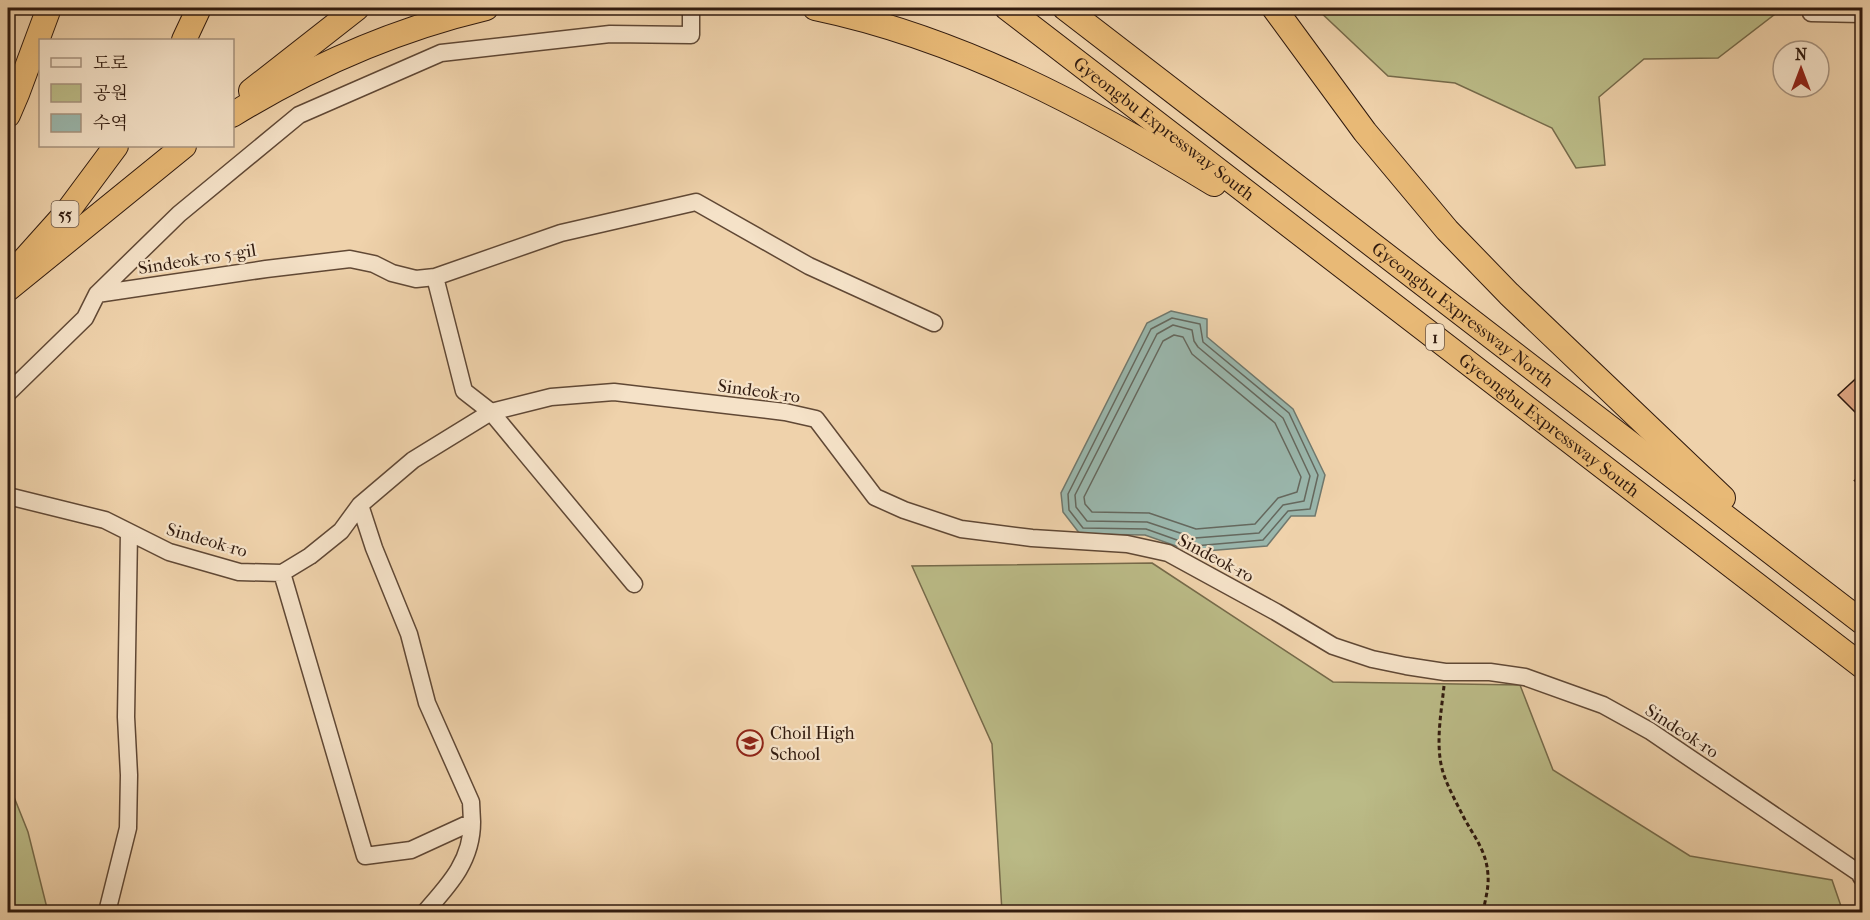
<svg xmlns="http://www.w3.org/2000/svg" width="1870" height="920" viewBox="0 0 1870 920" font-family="'IM FELL French Canon','Noto Serif KR',serif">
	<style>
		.green { fill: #bbbb87; stroke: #766a4a; stroke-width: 1.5 }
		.water { fill: #9ab7ad; stroke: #70786d; stroke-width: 1.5 }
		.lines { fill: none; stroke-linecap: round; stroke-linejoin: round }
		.shore { stroke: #65685e; stroke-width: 1.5 }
		.building { fill: #d8a07c; stroke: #301a0e; stroke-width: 1.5 }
		.minor-casing { stroke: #604835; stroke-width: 19 }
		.highway-casing { stroke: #301a0e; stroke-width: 26 }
		.path { stroke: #301a0e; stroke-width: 3; stroke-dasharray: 4.5 3; stroke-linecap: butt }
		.minor { stroke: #f5e2c8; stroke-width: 16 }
		.highway { stroke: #e8b976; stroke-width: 24 }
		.rail { stroke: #301a0e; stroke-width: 4.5; stroke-dasharray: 10 10; stroke-linecap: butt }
		.labels { text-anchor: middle; stroke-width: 4.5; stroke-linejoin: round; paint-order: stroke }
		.shield { fill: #f5e2c8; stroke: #6b5646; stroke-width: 1.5 }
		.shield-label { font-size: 16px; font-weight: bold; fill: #301a0e }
		.street-label { font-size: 18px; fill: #301a0e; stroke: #f5e2c8 }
		.poi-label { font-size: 18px; fill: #301a0e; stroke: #f5e2c8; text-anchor: start }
	</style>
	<rect width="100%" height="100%" fill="#efd2ab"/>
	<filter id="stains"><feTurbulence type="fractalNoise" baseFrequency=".00333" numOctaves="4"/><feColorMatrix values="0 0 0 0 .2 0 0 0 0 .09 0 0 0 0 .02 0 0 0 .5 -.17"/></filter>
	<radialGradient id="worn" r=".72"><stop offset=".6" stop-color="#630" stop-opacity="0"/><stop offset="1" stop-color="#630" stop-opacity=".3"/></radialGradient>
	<path class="green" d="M1316 8H1780L1779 11 1718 58 1644 59 1599 97 1605 165 1576 168 1552 128 1455 83 1388 76Z
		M1152 563 1333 682 1520 685 1553 770 1690 856 1832 880 1843 912H1002L992 744 912 566Z
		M8 782 28 832 48 912H8Z"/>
	<path class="water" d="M1171 311 1207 319V337L1293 409 1325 475 1315 516H1291L1267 546 1193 552 1145 535 1080 534 1063 512 1061 493 1147 323Z"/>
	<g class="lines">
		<path class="shore" d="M1172 318 1200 324 1203 342 1289 413 1318 475 1310 509 1288 511 1263 540 1194 546 1146 529 1083 528 1069 510 1068 494 1151 329Z
			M1173 325 1192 330 1194 341 1198 347 1283 418 1310 476 1304 501 1283 505 1259 533 1195 538 1147 522 1087 521 1076 507 1075 495 1157 334Z
			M1174 335 1183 337 1192 354 1275 423 1301 477 1297 492 1278 498 1255 524 1196 529 1149 513 1092 512 1085 504 1084 497 1163 341Z"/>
	</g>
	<path class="building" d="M1863 372V420L1838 395Z"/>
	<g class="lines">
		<g class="minor-casing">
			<path id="minor" d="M1811 13 1862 14
				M435 277 464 391 491 412 634 584
				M97 294 179 214 299 115 441 53 610 34 691 35V9
				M8 393 85 318 97 294 266 269 350 259 374 264 392 273 416 279 435 277 561 233 696 202 809 266 934 323
				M8 496 105 520 169 552 239 572 282 573 310 556 341 531 360 505 413 460 491 412 551 397 614 392 785 412 816 419 875 497 904 510 961 529 1032 538 1127 544 1168 553 1276 612 1333 646 1372 659 1406 666 1445 672H1490L1525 677 1603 705 1650 731 1859 873 1862 878
				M282 573 365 856 411 850 472 822 471 802 427 703 409 634 374 548 360 505
				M107 912 128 828 129 775 126 717 129 532
				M425 912C449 885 472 861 472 822"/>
		</g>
		<g class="highway-casing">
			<g id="highway">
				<path d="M815 8C959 38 1090 108 1214 184"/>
				<path id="s1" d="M1007 8 1862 666"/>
				<path id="s2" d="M1065 8 1862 622"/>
				<path d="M1274 8 1365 132 1447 230 1509 294 1723 498"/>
				<path d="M184 40 199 8"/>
				<path d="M251 91 357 8"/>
				<path d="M8 115 17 94 49 8"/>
				<path d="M232 115C310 67 398 29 486 8"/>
				<path d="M24 260 67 212 116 146"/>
				<path d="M8 289 184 146"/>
			</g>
		</g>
		<path class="path" d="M1444 686C1441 715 1434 750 1445 778 1450 791 1457 804 1463 816 1474 837 1487 851 1488 876 1489 887 1485 901 1483 912"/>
		<use href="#minor" class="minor"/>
		<use href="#highway" class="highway"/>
		<path class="rail" d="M1855 479 1862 486"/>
	</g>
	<defs>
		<g id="school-ring" transform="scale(1.35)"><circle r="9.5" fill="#f5e2c8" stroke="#8f2418" stroke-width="1.5"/><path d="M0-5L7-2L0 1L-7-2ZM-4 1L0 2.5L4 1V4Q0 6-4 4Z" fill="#8f2418"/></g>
	</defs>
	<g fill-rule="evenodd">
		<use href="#school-ring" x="750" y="743"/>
	</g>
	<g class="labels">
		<g class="shield">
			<rect x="51.5" y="201" width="27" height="26" rx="4.5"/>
			<rect x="1426" y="324" width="18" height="26" rx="4.5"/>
		</g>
		<g class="shield-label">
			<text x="65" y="220">55</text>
			<text x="1435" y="343">1</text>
		</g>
		<g class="street-label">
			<text dy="6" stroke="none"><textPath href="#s1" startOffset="198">Gyeongbu Expressway South</textPath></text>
			<text transform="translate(197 259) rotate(-9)" y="6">Sindeok-ro 5-gil</text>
			<text dy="6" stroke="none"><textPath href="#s2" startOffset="502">Gyeongbu Expressway North</textPath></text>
			<text transform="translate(759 391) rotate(8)" y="6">Sindeok-ro</text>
			<text dy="6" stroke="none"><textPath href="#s1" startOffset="684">Gyeongbu Expressway South</textPath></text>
			<text transform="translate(207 540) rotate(16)" y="6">Sindeok-ro</text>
			<text transform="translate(1216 558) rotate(28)" y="6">Sindeok-ro</text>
			<text transform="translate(1682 731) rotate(33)" y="6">Sindeok-ro</text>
		</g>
		<g class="poi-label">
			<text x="770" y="739">Choil High<tspan x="770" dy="21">School</tspan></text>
		</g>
	</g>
	<rect width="1870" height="920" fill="none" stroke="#efd2ab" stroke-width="30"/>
	<rect x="9" y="9" width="1852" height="902" fill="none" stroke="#301a0e" stroke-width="3"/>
	<rect x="15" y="15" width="1840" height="890" fill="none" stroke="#301a0e" stroke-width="1.5"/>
	<rect x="39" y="39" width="195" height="108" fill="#f5e2c8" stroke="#a6927e" stroke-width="1.5"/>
	<rect x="51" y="58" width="30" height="9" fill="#f5e2c8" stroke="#a6927e" stroke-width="1.5"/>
	<text x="93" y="69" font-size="18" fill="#301a0e">도로</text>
	<rect x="51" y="84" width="30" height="18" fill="#bbbb87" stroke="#a6927e" stroke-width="1.5"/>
	<text x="93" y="99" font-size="18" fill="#301a0e">공원</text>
	<rect x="51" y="114" width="30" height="18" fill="#9ab7ad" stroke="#a6927e" stroke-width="1.5"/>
	<text x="93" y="129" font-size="18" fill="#301a0e">수역</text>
	<g transform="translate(1801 69)"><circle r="28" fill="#f5e2c8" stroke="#a6927e" stroke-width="1.5"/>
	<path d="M0-4.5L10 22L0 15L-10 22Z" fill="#8f2418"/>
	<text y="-9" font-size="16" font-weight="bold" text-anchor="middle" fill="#301a0e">N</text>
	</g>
	<rect width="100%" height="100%" filter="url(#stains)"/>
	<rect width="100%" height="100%" fill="url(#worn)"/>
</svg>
